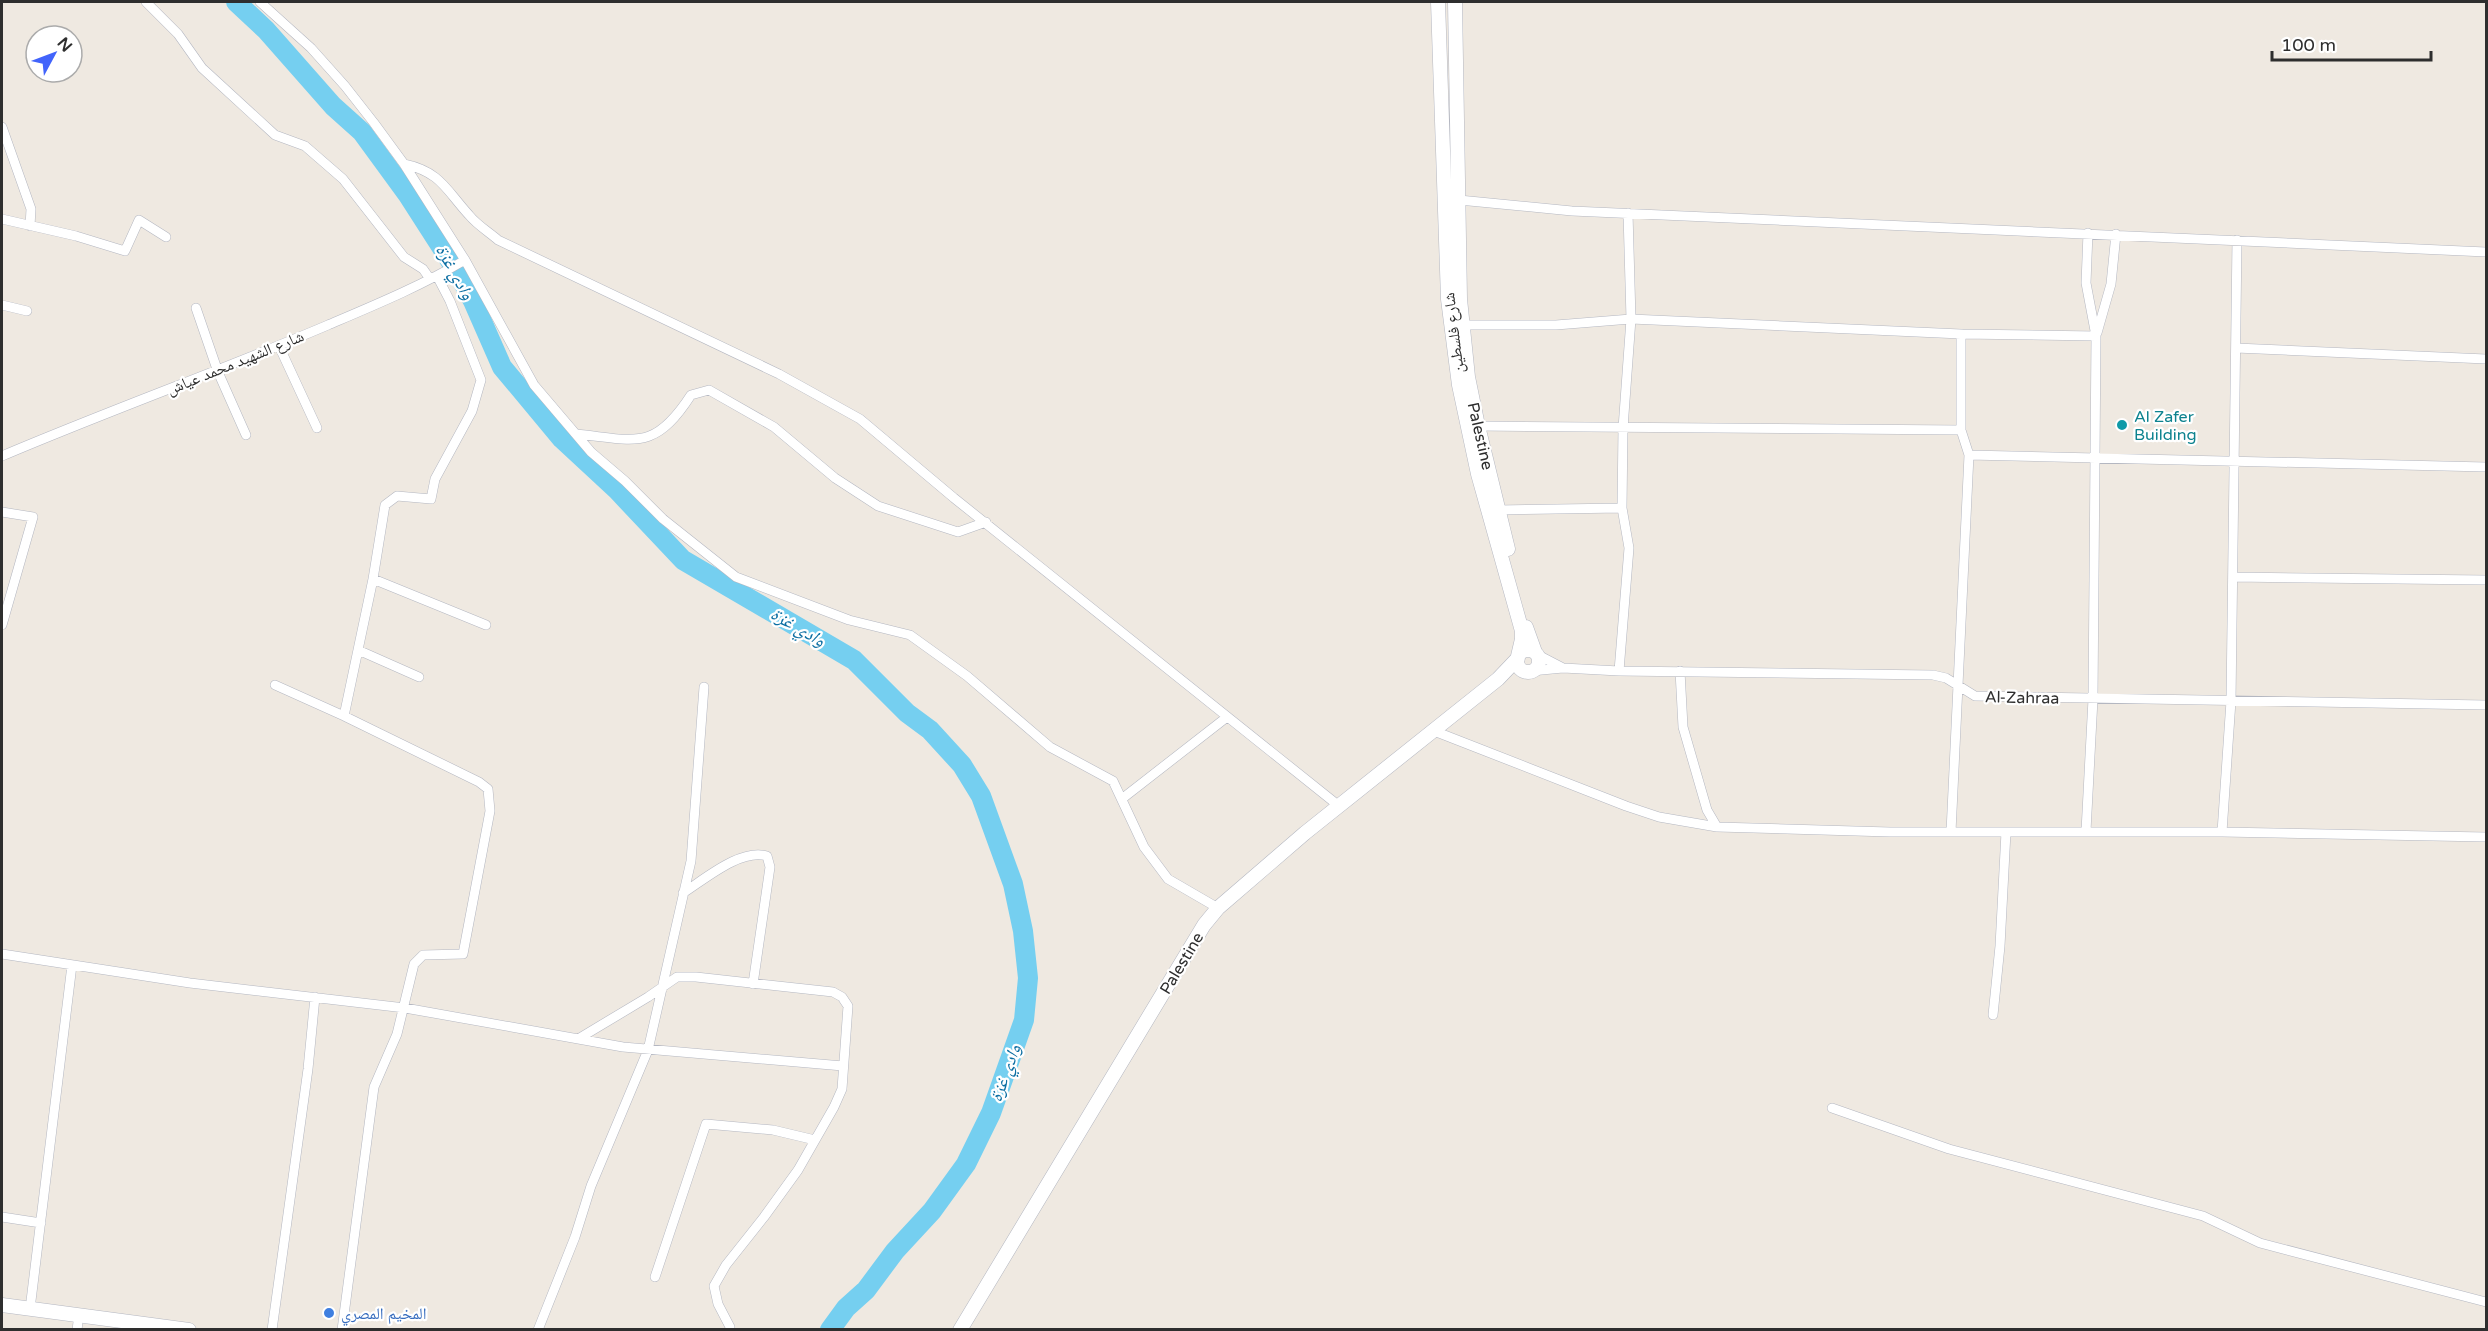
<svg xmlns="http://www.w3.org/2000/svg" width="2488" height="1331" viewBox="0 0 2488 1331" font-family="'Varela Round','Noto Naskh Arabic',sans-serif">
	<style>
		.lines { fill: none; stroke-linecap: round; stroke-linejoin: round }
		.river { stroke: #75cff0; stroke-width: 20 }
		.street-casing { stroke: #b4b7c1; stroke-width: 10 }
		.secondary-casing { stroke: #b4b7c1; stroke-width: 15 }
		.street { stroke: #fff; stroke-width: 9 }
		.secondary { stroke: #fff; stroke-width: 14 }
		.culture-dot { fill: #0f9aa8; stroke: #fff; stroke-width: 2 }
		.shop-dot { fill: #3f7fe0; stroke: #fff; stroke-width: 2 }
		.labels { text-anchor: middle; stroke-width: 4.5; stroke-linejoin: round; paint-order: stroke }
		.street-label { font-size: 16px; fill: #2e2e2e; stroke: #fff }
		.culture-label { font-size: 16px; fill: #0d838f; stroke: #fff; text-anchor: start }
		.shop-label { font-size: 16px; fill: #366cbe; stroke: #fff; text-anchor: start }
		.water-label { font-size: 18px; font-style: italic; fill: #0d6fa3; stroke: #fff }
	</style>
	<rect width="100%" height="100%" fill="#efe9e1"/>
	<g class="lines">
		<path class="river" d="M236 2 266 30 333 106 362 132 408 195 458 273 473 301 502 367 562 439 617 490 683 560 854 660 907 713 930 730 962 765 981 796 1013 884 1023 931 1028 978 1024 1020 991 1113 966 1164 932 1211 895 1251 866 1290 846 1308 830 1330"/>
		<g class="street-casing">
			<path id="street" d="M146 2 178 34 202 68 275 135 305 146 343 179 404 257 423 269 430 279
				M260 2 311 48 345 86 374 123 404 164 465 260 534 385 591 452 625 481 663 519 736 577 849 620 910 635 967 676 1050 747 1113 781 1144 847 1168 879 1218 908
				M2 127 31 209 30 226
				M404 164C441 172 446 190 469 215 477 225 489 232 498 240L779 374 860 419 954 498 1339 806
				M1459 200 1572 211 2486 252
				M2 219 76 236 125 251 139 220 166 237
				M2 305 27 311
				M196 308 218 372 246 435
				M1463 325H1556L1631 319 1961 334V430L1969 455 1951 832
				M2097 333 2111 284 2116 234
				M1961 334 2096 336
				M279 346 317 428
				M2236 348 2486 359
				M1478 426 1961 430
				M576 434C636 440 654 452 691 395L709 390 774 427 835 478 878 506 958 532 986 522
				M1969 455 2486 467
				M2 456C110 410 220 371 328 325 375 305 421 286 465 260
				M1499 510 1622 508
				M2 512 33 517 2 625
				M2233 577 2486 580
				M373 579 486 625
				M358 650 419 677
				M1538 655 1563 668
				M1531 671 1563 668 1619 671 1933 675 1946 678 1975 696 2486 705
				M1619 671 1629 548 1622 508 1623 428 1631 319 1628 213
				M1680 671 1683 727 1707 810 1717 827 1890 832H2222L2486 837
				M275 685 344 716
				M1434 731 1626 806 1659 817 1717 827
				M1123 798 1227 717
				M2086 831 2093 699 2096 336 2086 283 2088 233
				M2222 832 2231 701 2237 240
				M683 893C705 879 741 848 767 856L770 867 753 984
				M2 954 190 983 405 1008 623 1047 843 1066
				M1993 1015 2000 946 2006 832
				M578 1039 648 997 677 977H696L833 992 842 997 848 1006 842 1089 834 1107 798 1170 764 1217 726 1265 714 1286 718 1304 730 1327
				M1832 1108 1949 1149 2203 1216 2260 1243 2486 1302
				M2 1217 41 1223
				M655 1277 706 1124 773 1130 815 1140
				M30 1309 72 965
				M77 1330 79 1314
				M272 1330 308 1069 315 997
				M342 1330 374 1087 397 1034 414 964 423 955 463 954 490 811 488 789 479 782 344 716 373 579 385 505 397 496 431 499 435 479 472 411 481 380 450 301 437 276
				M538 1330 575 1237 591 1186 648 1050 691 861 704 687"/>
		</g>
		<g class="secondary-casing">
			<path id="secondary" d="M1438 2 1448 299 1459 385 1478 474 1522 631V639L1518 656
				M1455 2 1460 299 1468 377 1478 426 1508 549
				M1526 627 1535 652
				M1517 661a11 11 0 1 1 22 0a11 11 0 1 1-22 0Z
				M2 1305 189 1330
				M960 1330 1204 925 1218 908 1305 833 1498 679 1518 658"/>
		</g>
		<use href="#street" class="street"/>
		<use href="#secondary" class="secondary"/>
	</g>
	<circle class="culture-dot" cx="2122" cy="425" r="6"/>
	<circle class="shop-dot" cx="329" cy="1313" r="6"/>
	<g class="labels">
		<g class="street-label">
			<text transform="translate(1453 333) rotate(-97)" y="6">شارع فلسطين</text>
			<text transform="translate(235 362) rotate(-22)" y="6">شارع الشهيد محمد عياش</text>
			<text transform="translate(1481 436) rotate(77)" y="6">Palestine</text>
			<text transform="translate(2022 697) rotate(1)" y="6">Al-Zahraa</text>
			<text transform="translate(1181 963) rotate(-59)" y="6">Palestine</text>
		</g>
		<g class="culture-label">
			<text x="2134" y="422">Al Zafer<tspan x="2134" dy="18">Building</tspan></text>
		</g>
		<g class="shop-label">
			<text x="341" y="1319">المخيم المصري</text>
		</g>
		<g class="water-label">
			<text transform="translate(455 272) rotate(61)" y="6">وادي غزة</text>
			<text transform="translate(798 627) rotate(30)" y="6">وادي غزة</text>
			<text transform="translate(1005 1073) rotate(-70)" y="6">وادي غزة</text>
		</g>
	</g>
	<rect width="2488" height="1331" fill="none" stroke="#2e2e2e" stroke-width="6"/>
	<g transform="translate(54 54) rotate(49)"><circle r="28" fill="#ffffff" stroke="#ababab" stroke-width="1.5"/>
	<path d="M0-4.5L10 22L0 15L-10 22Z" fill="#4264fb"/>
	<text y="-9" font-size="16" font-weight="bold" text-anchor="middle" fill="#2e2e2e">N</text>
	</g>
	<path d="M2272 51v9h159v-9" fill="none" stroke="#2e2e2e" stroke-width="3"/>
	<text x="2281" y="51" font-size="18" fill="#2e2e2e" stroke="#ffffff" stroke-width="4.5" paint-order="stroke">100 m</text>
</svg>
